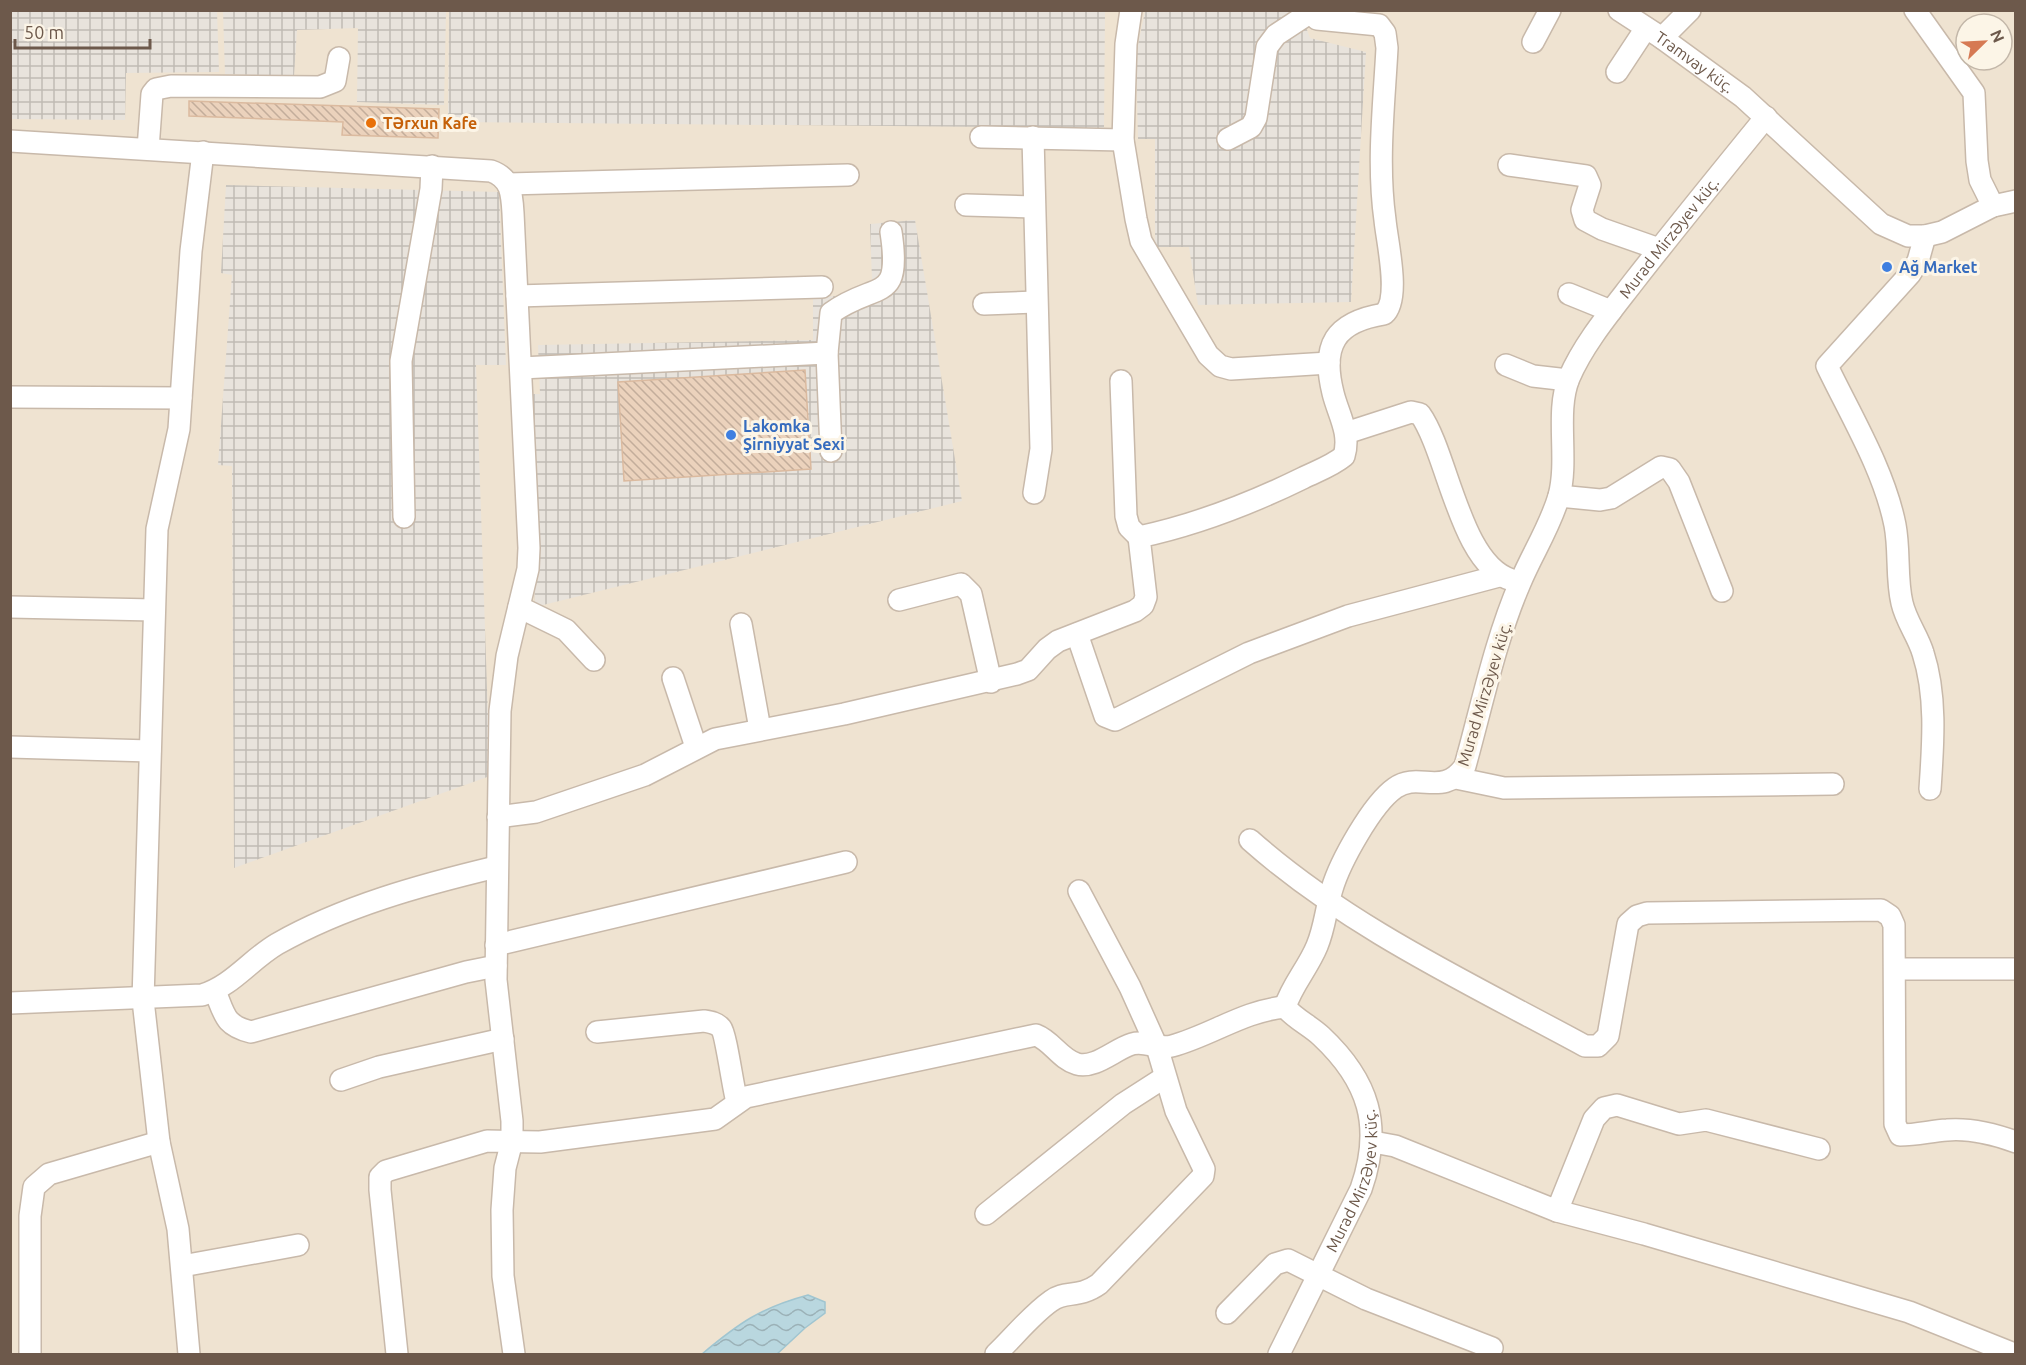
<svg xmlns="http://www.w3.org/2000/svg" width="2026" height="1365" viewBox="0 0 2026 1365" font-family="Ubuntu,sans-serif">
	<style>
		.residential { fill: #efe3d1; fill-rule: evenodd }
		.industrial { fill: url(#industrial-grid) }
		.water { fill: url(#water-waves); stroke: #a0c5d0; stroke-width: 1.5 }
		.building { fill: url(#building-back-hatch); stroke: #dbba9f; stroke-width: 1.5 }
		.lines { fill: none; stroke-linecap: round; stroke-linejoin: round }
		.minor-casing { stroke: #c8b9aa; stroke-width: 24 }
		.minor { stroke: #fff; stroke-width: 21 }
		.food-dot { fill: #e8710a; stroke: #fcf5e7; stroke-width: 2 }
		.shop-dot { fill: #3f7fe0; stroke: #fcf5e7; stroke-width: 2 }
		.labels { text-anchor: middle; stroke-width: 6; stroke-linejoin: round; paint-order: stroke }
		.street-label { font-size: 16px; fill: #6d594b; stroke: #fcf5e7 }
		.food-label { font-size: 16px; font-weight: bold; fill: #c56008; stroke: #fcf5e7; text-anchor: start }
		.shop-label { font-size: 16px; font-weight: bold; fill: #366cbe; stroke: #fcf5e7; text-anchor: start }
	</style>
	<defs>
		<pattern id="industrial-grid" width="8" height="8" patternUnits="userSpaceOnUse" patternTransform="scale(1.5)"><rect width="8" height="8" fill="#e8e3dc"/><path d="M0 4h8M4 0v8" fill="none" stroke="#c0bbb4"/></pattern>
		<pattern id="water-waves" width="16" height="10" patternUnits="userSpaceOnUse" patternTransform="scale(1.5)"><rect width="16" height="10" fill="#b9d7df"/><path d="M0 5q4-4 8 0t8 0" fill="none" stroke="#9bb1b7"/></pattern>
		<pattern id="building-back-hatch" width="6" height="6" patternUnits="userSpaceOnUse" patternTransform="scale(1.5)"><rect width="6" height="6" fill="#ebd2bc"/><path d="M-1 5l2 2M0 0l6 6M5-1l2 2" fill="none" stroke="#c3ad9b"/></pattern>
	</defs>
	<rect width="100%" height="100%" fill="#f9f1e1"/>
	<path class="residential" d="M11 11H2015V1354H11ZM1966 24H2002V60H1966Z"/>
	<path class="industrial" d="M11 10 217 11 219 72 126 73 125 120 11 119Z
		M223 11H446L444 105 357 102 358 28 297 30 294 76 225 74Z
		M449 11H1105L1104 128 448 122Z
		M1145 11H1300L1310 38 1366 52 1351 302 1198 305 1189 247H1155V139H1138L1136 55Z
		M226 185 499 192 506 365H476L490 776 234 868 232 466 218 465 232 275 221 273Z
		M915 220 962 501 535 607 530 394H540L538 345 813 340V298L847 295 872 280 870 224Z"/>
	<path class="water" d="M808 1295 825 1302V1313L805 1328 777 1354H702C739 1323 760 1308 808 1295Z"/>
	<path class="building" d="M189 101 439 109 438 138 342 135 343 122 189 116Z
		M805 370 811 469 624 481 618 382Z"/>
	<g class="lines">
		<g class="minor-casing">
			<g id="minor">
				<path d="M1131 10 1126 44 1123 140 1136 219 1141 241 1208 355 1220 366 1231 369 1329 363"/>
				<path id="s1" d="M1619 10 1662 38 1743 97 1881 224 1908 236H1925L1942 232 1993 206 2016 201"/>
				<path d="M1915 10 1974 93 1977 161 1980 180 1993 206"/>
				<path d="M1662 38 1690 10"/>
				<path d="M1533 42 1550 10"/>
				<path d="M1617 72 1646 28"/>
				<path d="M981 137 1123 140"/>
				<path d="M1033 137 1041 449 1034 493"/>
				<path d="M1228 139 1251 127 1256 118 1267 47 1276 35 1311 12"/>
				<path d="M10 141 491 171C511 178 512 194 513 213L529 548 528 569 507 656 500 711 496 980 512 1121V1141L505 1168 502 1210 503 1276 514 1354"/>
				<path d="M148 149 152 94 156 89 171 86 320 87 335 81 339 58"/>
				<path d="M1509 165 1586 176 1590 185 1582 210 1585 220 1602 229 1659 249"/>
				<path d="M508 184 848 175"/>
				<path d="M966 205 1034 207"/>
				<path d="M1925 236 1918 261 1910 274 1827 366C1851 416 1884 470 1895 525 1900 551 1896 578 1902 603 1906 621 1918 636 1923 653 1937 696 1933 745 1930 789"/>
				<path d="M1569 294 1611 311"/>
				<path d="M517 296 822 287"/>
				<path d="M984 304 1036 302"/>
				<path d="M1506 365 1533 376 1568 380"/>
				<path d="M521 368 827 353"/>
				<path d="M1121 381 1126 516 1129 527 1139 537"/>
				<path d="M10 397 181 398"/>
				<path d="M1346 433 1411 412 1420 414C1448 453 1460 565 1512 580"/>
				<path d="M831 451 827 353 831 313C877 280 902 305 891 232"/>
				<path d="M1559 496 1600 500 1611 498 1661 467 1670 469 1679 482 1722 591"/>
				<path d="M404 517 401 361 431 189 432 166"/>
				<path d="M899 600 961 584 971 594 991 682"/>
				<path d="M10 607 154 610"/>
				<path d="M519 607 566 630 594 660"/>
				<path d="M741 624 760 729"/>
				<path d="M1077 634 1105 716 1115 720 1249 653 1348 616 1499 576"/>
				<path d="M673 678 696 747"/>
				<path d="M10 747 150 751"/>
				<path d="M1456 778 1504 788 1833 784"/>
				<path d="M498 817 536 812 645 775 715 739 844 714 1017 674 1028 670 1047 649 1058 641 1135 611 1143 605 1146 597 1139 537C1195 525 1252 503 1303 478 1317 471 1332 466 1344 456 1351 433 1338 414 1333 393 1321 345 1335 322 1384 314 1401 299 1387 242 1385 220 1377 163 1384 105 1387 48L1385 33 1379 25 1317 19 1310 10"/>
				<path d="M1250 840C1348 927 1471 984 1585 1046H1598L1608 1036 1628 924 1637 916 1647 913 1881 910 1890 916 1894 925 1895 1124 1900 1135C1917 1135 1931 1131 1947 1130 1970 1128 1994 1134 2016 1142"/>
				<path d="M496 945 846 862"/>
				<path d="M1895 969H2016"/>
				<path d="M215 991C225 1015 224 1025 251 1032L466 972 496 966"/>
				<path d="M10 1003 202 995C232 986 250 960 277 944 344 906 421 885 496 867"/>
				<path d="M597 1032 704 1021C711 1022 717 1023 721 1028 726 1034 733 1088 737 1102"/>
				<path d="M341 1080 379 1067 503 1039"/>
				<path d="M1373 1142 1395 1146 1557 1211 1644 1234 1909 1312 2014 1354"/>
				<path d="M1557 1211 1594 1119 1604 1108 1617 1105 1679 1124 1706 1120 1819 1149"/>
				<path d="M986 1214 1123 1104 1165 1077"/>
				<path d="M182 1266 298 1245"/>
				<path d="M1227 1313 1275 1264 1288 1260 1366 1299 1492 1348"/>
				<path d="M30 1354V1216L34 1187 49 1174 159 1142"/>
				<path d="M189 1354 178 1229 159 1142 143 1000 157 529 179 429 191 251 203 152"/>
				<path d="M397 1354 380 1190V1177L386 1171 487 1141 540 1142 715 1119 746 1097 1036 1035C1052 1041 1060 1059 1077 1064 1095 1069 1115 1049 1132 1044 1146 1040 1158 1050 1172 1046 1212 1035 1243 1011 1285 1007"/>
				<path d="M996 1354C1014 1337 1031 1315 1051 1301 1065 1290 1078 1299 1099 1284L1203 1176 1204 1169 1176 1111 1157 1047 1130 987 1079 891"/>
				<path id="s2" d="M1279 1354 1361 1189C1383 1126 1369 1081 1321 1036 1309 1025 1295 1019 1285 1007 1292 985 1308 968 1317 946 1325 927 1326 908 1332 889 1340 862 1372 804 1395 788 1419 771 1443 798 1465 766 1482 705 1495 641 1520 583 1532 554 1550 527 1559 496 1569 459 1555 412 1569 378 1584 343 1612 310 1635 280 1678 225 1722 171 1766 117"/>
			</g>
		</g>
		<use href="#minor" class="minor"/>
	</g>
	<circle class="food-dot" cx="371" cy="123" r="6"/>
	<g class="shop-dot">
		<circle cx="1887" cy="267" r="6"/>
		<circle cx="731" cy="435" r="6"/>
	</g>
	<g class="labels">
		<g class="street-label">
			<text dy="6" stroke="none"><textPath href="#s1" startOffset="92">Tramvay küç.</textPath></text>
			<text dy="6" stroke="none"><textPath href="#s2" startOffset="1304">Murad Mirzəyev küç.</textPath></text>
			<text transform="translate(1484 694) rotate(-73)" y="6">Murad Mirzəyev küç.</text>
			<text dy="6" stroke="none"><textPath href="#s2" startOffset="190">Murad Mirzəyev küç.</textPath></text>
		</g>
		<g class="food-label">
			<text x="383" y="129">Tərxun Kafe</text>
		</g>
		<g class="shop-label">
			<text x="1899" y="273">Ağ Market</text>
			<text x="743" y="432">Lakomka<tspan x="743" dy="18">Şirniyyat Sexi</tspan></text>
		</g>
	</g>
	<rect width="2026" height="1365" fill="none" stroke="#6d594b" stroke-width="24"/>
	<g transform="translate(1984 42) rotate(66)"><circle r="28" fill="#fcf5e7" stroke="#c3b7a9" stroke-width="1.5"/>
	<path d="M0-4.5L10 22L0 15L-10 22Z" fill="#d67953"/>
	<text y="-9" font-size="16" font-weight="bold" text-anchor="middle" fill="#6d594b">N</text>
	</g>
	<path d="M15 39v9h135v-9" fill="none" stroke="#6d594b" stroke-width="3"/>
	<text x="24" y="39" font-size="18" fill="#6d594b" stroke="#fcf5e7" stroke-width="4.5" paint-order="stroke">50 m</text>
</svg>
